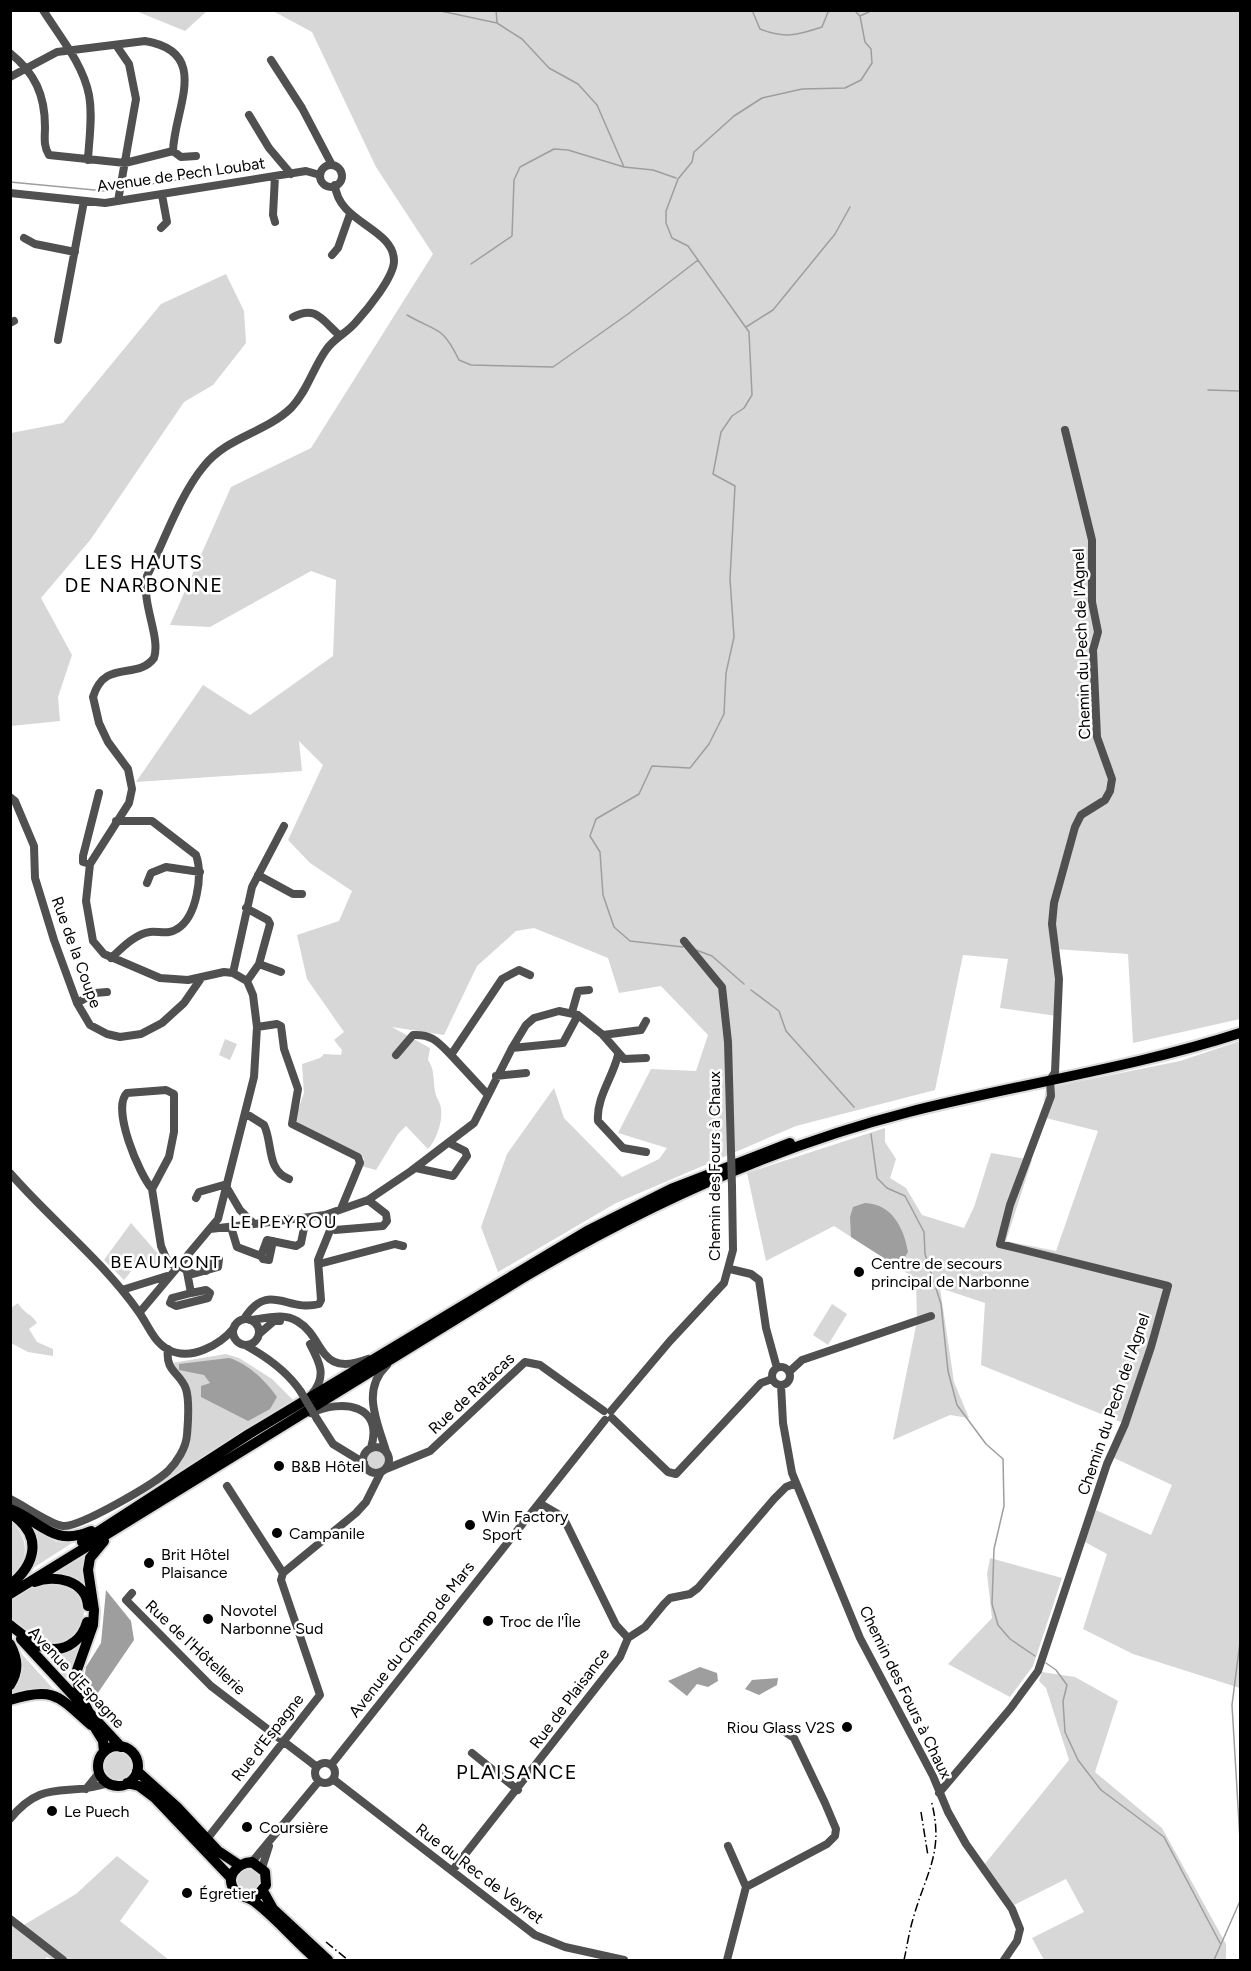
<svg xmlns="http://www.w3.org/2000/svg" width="1251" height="1971" viewBox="0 0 1251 1971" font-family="Figtree,sans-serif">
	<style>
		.green { fill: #d7d7d7 }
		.water { fill: #9e9e9e }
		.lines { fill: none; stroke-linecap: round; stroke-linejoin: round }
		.stream { stroke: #9e9e9e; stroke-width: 1.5 }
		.major-casing { stroke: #dbdbdb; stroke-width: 14 }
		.minor { stroke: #505050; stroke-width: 8 }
		.major { stroke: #000; stroke-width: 10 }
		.rail { stroke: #000; stroke-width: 1.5; stroke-dasharray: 9 3 1.5 3; stroke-linecap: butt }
		.minor-bridge { stroke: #505050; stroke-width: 8 }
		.poi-dot { fill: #000; stroke: #fff; stroke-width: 2 }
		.labels { text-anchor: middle; stroke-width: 5; stroke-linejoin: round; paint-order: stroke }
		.street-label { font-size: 16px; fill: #000; stroke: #fff }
		.poi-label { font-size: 16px; fill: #000; stroke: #fff; text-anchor: start }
		.neighbourhood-label { font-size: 18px; letter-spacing: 1.5px; fill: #000; stroke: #fff }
		.quarter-label { font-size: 20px; letter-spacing: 1.5px; fill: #000; stroke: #fff }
	</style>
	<rect width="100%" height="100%" fill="#fff"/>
	<path class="green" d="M136 11V10L207 11 185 31Z
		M273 11H1240V1019L1133 1043 1128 954 1055 949 1057 1016 1000 1008 1008 959 963 955 935 1090 796 1126 616 1203 498 1272 481 1227 507 1154 554 1088 564 1118 622 1177 659 1159 667 1148 618 1133 651 1069 696 1071 708 1035 661 986 619 993 608 958 534 928 516 931 477 966 444 1035 392 1027 430 1048 428 1060C435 1070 433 1080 435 1091 436 1098 441 1103 441 1109 443 1121 436 1141 428 1149L406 1126 398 1134 376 1170 361 1166 364 1159 361 1154 298 1124 295 1119 304 1093 302 1064 320 1058 324 1054 341 1055 342 1050 334 1040 344 1032 307 979 297 935 339 921 352 891 310 863 288 840 323 765 299 741 302 771 136 782 203 685 250 715 333 656 336 580 311 571 210 627 170 625 231 487 311 448 433 254 376 167 312 32Z
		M226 274 244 311 246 343 213 385 184 402 91 539 41 598 72 655 58 697 60 721 11 726V433L63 423 161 304Z
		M225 1039 237 1044 230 1060 219 1055Z
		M1240 1041V1688L1133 1654 1083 1629 1107 1554 1085 1542 1096 1510 1151 1535 1172 1485 1112 1457 1123 1423 981 1365 985 1303 940 1288 954 1382 969 1418 950 1415 893 1440 917 1321 916 1279 834 1226 766 1261 747 1173 885 1128V1142L896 1159 890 1178 906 1188 922 1215 964 1228 974 1207 991 1153 1032 1160 1006 1241 1056 1251 1098 1131 1042 1117 1046 1088 1180 1061Z
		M131 1223 159 1255 157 1263 136 1265 124 1280 104 1260Z
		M18 1303C23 1313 32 1314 37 1323L29 1329 37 1342 53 1349V1356L28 1352 11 1343V1308Z
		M832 1304 847 1314 828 1345 813 1335Z
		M226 1354 239 1358 272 1379 293 1400 157 1485 186 1451 191 1436 190 1388 172 1363Z
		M366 1460a10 10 0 1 1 20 0a10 10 0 1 1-20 0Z
		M11 1521C31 1541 28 1559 11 1579Z
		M24 1522 56 1542 72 1543 30 1570Z
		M89 1551 88 1593C79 1578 68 1575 52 1573Z
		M990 1558 1062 1578 1033 1666 1010 1697 948 1664 992 1618 987 1574Z
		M49 1581C58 1583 67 1585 75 1591 98 1611 73 1652 45 1642 31 1637 21 1628 11 1618L10 1602 34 1586Z
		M83 1641 73 1682 69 1686 40 1653C58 1657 69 1651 83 1641Z
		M19 1651 56 1692 36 1688 11 1695C15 1677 24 1676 19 1651Z
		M1042 1672 1075 1677 1118 1701 1095 1772 1162 1828 1226 1944V1960H1044L1032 1938 1084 1912 1066 1879 1014 1905 984 1865 1069 1760 1046 1688 1039 1681Z
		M102 1766a16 16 0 1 1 32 0a16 16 0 1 1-32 0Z
		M117 1856 149 1881 120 1921 169 1960H52L47 1957 44 1960H11L10 1924 17 1929 76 1894Z
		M246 1866 260 1870 263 1884 256 1893 245 1894 235 1884 236 1873Z"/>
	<path class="water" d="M865 1203C892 1204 904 1228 908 1252L903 1260 895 1265 851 1237 850 1217 853 1207Z
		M229 1358C247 1363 266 1381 277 1397L270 1409 248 1421 201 1397V1386L210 1383 204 1375 179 1370V1364Z
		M106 1590 131 1621 134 1640 93 1700 83 1687 86 1667 101 1643Z
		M700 1667 717 1673 718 1681 708 1687 697 1684 687 1696 668 1681Z
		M778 1678 777 1685 759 1695 745 1689 752 1680Z"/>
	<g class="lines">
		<path class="stream" d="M436 10 497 23 522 39 549 68 578 84 597 105 624 167 653 170 676 178
			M496 10 497 22
			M752 10 760 29C784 39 798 35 822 27L828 12 833 10
			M860 16 873 10
			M10 182 105 191 115 189
			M123 188 184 179
			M471 264 512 236 514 180 520 167 554 149 568 150 624 167
			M407 315C438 333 442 325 459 360L471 365 553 367 628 314 698 260
			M746 327 773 310 835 234 850 207
			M1208 390 1240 391
			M683 947 630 941 614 927 603 895 600 852 590 836 596 819 639 794 652 766 690 768 709 744 724 714 726 673 734 637 730 579 735 486 713 474 721 432 732 416 744 408 752 395 749 332 688 246 672 238 666 223V211L678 179 692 162 694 152 734 116 762 98 802 89 845 88 861 80 872 63 871 49 865 42 860 16 854 10
			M696 950 712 956 744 984
			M751 990 779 1011 786 1031 854 1107
			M871 1134 877 1178 887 1188 905 1196 924 1232 925 1254 941 1304 948 1371 957 1405 986 1444 1003 1459 1004 1506 994 1549 992 1604 998 1625 1010 1639 1035 1656
			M1240 1642 1232 1705 1240 1840
			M1046 1663 1056 1670 1067 1685 1063 1701 1065 1732 1078 1760 1101 1790 1164 1837 1220 1943
			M1214 1960 1240 1901"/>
		<g class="major-casing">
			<path id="major" d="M10 1509C42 1522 53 1547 91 1531
				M82 1542 249 1434 587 1231 671 1189 790 1143
				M35 1582C54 1574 86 1580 88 1606
				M10 1585C35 1565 43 1537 14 1516
				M10 1594 521 1279C642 1207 772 1147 909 1112 1019 1084 1132 1068 1240 1033
				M10 1625C29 1640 51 1660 74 1642 81 1637 85 1629 87 1622
				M21 1639 121 1747
				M10 1644C18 1659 19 1671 10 1685
				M10 1700C55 1686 59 1697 91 1725
				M92 1718 79 1693 77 1670 93 1625 94 1610 88 1570 90 1558 104 1541
				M95 1728 103 1741 104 1752
				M98 1766a20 20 0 1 1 40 0a20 20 0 1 1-40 0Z
				M137 1771 177 1807 218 1851 239 1865
				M127 1783 139 1786 155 1798 231 1878
				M263 1891 273 1909 328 1960
				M248 1898 257 1896 266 1885 265 1872 252 1862C237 1863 224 1877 235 1891 240 1897 249 1897 255 1902 277 1919 296 1942 317 1960"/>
		</g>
		<path class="minor" d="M43 10C60 37 83 64 89 95 93 116 89 139 88 160
			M116 45 129 64 136 99 118 201
			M10 53C35 73 45 95 45 127 45 136 43 146 49 155L125 163 173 151
			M271 60 302 108 332 165
			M10 77 57 52 145 41C212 52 174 109 173 151L181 157 196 156
			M249 115 269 148 291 174
			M320 176a11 11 0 1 1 22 0a11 11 0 1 1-22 0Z
			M275 176 273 215 275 222
			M10 193 105 203 306 171 320 175
			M161 228 167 222 162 195
			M24 238 35 244 75 252
			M332 255 338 248 350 214
			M293 317C316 305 322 320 339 335
			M10 323 14 321
			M58 340 84 201
			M10 797 15 801 34 846 35 878 54 940 77 1003 90 1025 107 1034 120 1037 141 1034 162 1023 184 1003 202 977
			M90 864 83 862V856L99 793
			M258 875 293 894H302
			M147 883 151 873 166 867 200 872
			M246 908 268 920 270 924 259 964 247 981
			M684 941 722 987 728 1042 731 1151
			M111 958C122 948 135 934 150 932 159 931 168 935 177 929 197 917 203 875 196 855L152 821H116
			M259 964 281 972
			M233 973 252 887 284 826
			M77 1003 95 993 107 992
			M572 1012 578 991 589 990
			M257 1027 277 1024 281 1026 284 1049 298 1089 292 1124 358 1157 360 1163 341 1209
			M603 1035 641 1030 646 1021
			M512 1048 563 1043 578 1015
			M396 1055 413 1035C432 1034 438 1042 451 1055
			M618 1055C613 1077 596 1098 598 1121L623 1148 646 1152
			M496 1076 526 1073
			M488 1095 451 1055 502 979 519 970 530 975
			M245 1113 264 1125C273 1143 266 1170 289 1179
			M416 1168 453 1176 467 1156 465 1151 449 1143
			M10 1173C51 1220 102 1260 138 1311 148 1324 153 1342 169 1350 191 1361 220 1345 234 1328
			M227 1188 240 1210 254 1224 325 1215 368 1200 411 1171 474 1123 512 1048 526 1025 534 1018 559 1011 578 1015 603 1035 624 1059 646 1058
			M152 1189C139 1174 111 1108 127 1093L166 1090 174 1094V1132L169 1157 152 1189 161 1246 166 1258 175 1267
			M196 1198 199 1192 227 1184
			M325 1215 331 1228 335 1230 383 1226 387 1221 386 1214 368 1200
			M231 1227 237 1247 261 1256
			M210 1229 254 1224
			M273 1241 269 1260 263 1259 261 1256 267 1240 296 1246 301 1243 306 1218
			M319 1264 395 1244 403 1246
			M178 1265 193 1274 218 1267 219 1259 204 1264 206 1271
			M730 1269 751 1274 759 1280 766 1328 777 1368
			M187 1272 191 1293 172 1298 170 1303 176 1306 208 1298 210 1293 206 1290 191 1293
			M122 1290 167 1276
			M140 1312 218 1219 254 1077 257 1027 253 995 247 981 233 973 224 972 188 980 160 978 104 954 93 941 86 901 90 864 129 803 132 789 128 769 108 742 99 723 93 697C105 658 137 681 154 658 161 637 141 604 147 576 163 543 181 493 204 466 227 437 265 433 291 408 307 392 313 368 326 350 334 338 347 333 356 322 367 310 394 277 394 261 394 228 338 223 335 185
			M244 1319C268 1280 288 1313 319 1304L321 1300 318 1260 331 1228
			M233 1332a13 13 0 1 1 26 0a13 13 0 1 1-26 0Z
			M250 1320C266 1319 282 1312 297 1321 326 1338 317 1378 368 1359
			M259 1334 274 1321H280
			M310 1344C320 1363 327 1376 312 1394
			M245 1345C267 1357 287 1371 301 1392
			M772 1376a9 9 0 1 1 18 0a9 9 0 1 1-18 0Z
			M789 1372 802 1360 931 1316
			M781 1385 783 1423 792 1473 860 1638 933 1776 948 1812 966 1844 1012 1909 1020 1929 1017 1941 1004 1960
			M611 1411 670 1341 724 1283 733 1250 732 1187
			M311 1413C342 1399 384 1404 371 1448
			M612 1418 668 1472 676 1474 761 1383 772 1379
			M317 1419 333 1444 364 1463
			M363 1460a13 13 0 1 1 26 0a13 13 0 1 1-26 0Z
			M386 1451C377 1421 361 1390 387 1365
			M386 1469 430 1451 525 1362 540 1365 604 1411
			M10 1499C23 1505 51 1525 63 1526 81 1527 154 1484 168 1471 177 1462 186 1448 187 1435 188 1422 190 1402 186 1389 180 1372 165 1372 168 1349
			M539 1503 563 1517 616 1625 628 1638
			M283 1573 356 1513 366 1502 381 1472
			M132 1593 126 1600 211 1686 317 1767
			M472 1753 518 1790
			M315 1773a10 10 0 1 1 20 0a10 10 0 1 1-20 0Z
			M331 1765 605 1420
			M333 1779 535 1935 565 1947 624 1960
			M86 1789 99 1773
			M939 1793 1010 1709 1038 1671 1107 1464 1125 1424 1151 1347 1168 1286 1000 1244 1010 1205 1051 1096 1050 1080 1055 1072 1059 979 1052 924 1054 903 1075 827 1081 815 1105 800 1110 791 1112 779 1097 737 1093 650 1098 632 1092 602V540L1065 430
			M10 1819C44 1777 66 1798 108 1783
			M207 1839 320 1695 281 1580 283 1573 227 1486
			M728 1846 746 1887
			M252 1862 319 1781
			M262 1868 269 1846
			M452 1871 620 1657 628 1638 645 1627 664 1604 670 1598 690 1594 698 1588 774 1499 786 1487 796 1483
			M10 1919 63 1960
			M727 1960 746 1887 827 1844 835 1836 836 1829 825 1803 794 1738 779 1728"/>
		<use href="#major" class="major"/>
		<path class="rail" d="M921 1812 928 1856
			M326 1942 348 1960
			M904 1960C907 1947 909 1932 913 1919 926 1872 945 1852 931 1800"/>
		<path class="minor-bridge" d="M731 1151 732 1187
			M301 1392 317 1419"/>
	</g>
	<g class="poi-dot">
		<circle cx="859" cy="1272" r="6"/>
		<circle cx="279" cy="1466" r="6"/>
		<circle cx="470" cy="1525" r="6"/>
		<circle cx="277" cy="1533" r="6"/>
		<circle cx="149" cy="1563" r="6"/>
		<circle cx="208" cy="1619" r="6"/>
		<circle cx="488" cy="1621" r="6"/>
		<circle cx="847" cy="1727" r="6"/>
		<circle cx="52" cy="1811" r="6"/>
		<circle cx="247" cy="1827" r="6"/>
		<circle cx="187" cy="1893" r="6"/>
	</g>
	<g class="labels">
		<g class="street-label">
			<text transform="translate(181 174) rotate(-8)" y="6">Avenue de Pech Loubat</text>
			<text transform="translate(1081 644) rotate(-92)" y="6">Chemin du Pech de l'Agnel</text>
			<text transform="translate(77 952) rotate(70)" y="6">Rue de la Coupe</text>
			<text transform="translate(714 1166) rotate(-90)" y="6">Chemin des Fours à Chaux</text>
			<text transform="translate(471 1393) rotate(-43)" y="6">Rue de Ratacas</text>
			<text transform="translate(1113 1404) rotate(-71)" y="6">Chemin du Pech de l'Agnel</text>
			<text transform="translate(411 1639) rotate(-52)" y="6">Avenue du Champ de Mars</text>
			<text transform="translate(196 1647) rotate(43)" y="6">Rue de l'Hôtellerie</text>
			<text transform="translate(77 1677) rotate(47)" y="6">Avenue d'Espagne</text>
			<text transform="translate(906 1692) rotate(64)" y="6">Chemin des Fours à Chaux</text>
			<text transform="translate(569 1698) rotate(-53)" y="6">Rue de Plaisance</text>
			<text transform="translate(267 1737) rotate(-52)" y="6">Rue d'Espagne</text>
			<text transform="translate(480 1873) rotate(37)" y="6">Rue du Rec de Veyret</text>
		</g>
		<g class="poi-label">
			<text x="871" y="1269">Centre de secours<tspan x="871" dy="18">principal de Narbonne</tspan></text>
			<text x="291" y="1472">B&amp;B Hôtel</text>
			<text x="482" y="1522">Win Factory<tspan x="482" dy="18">Sport</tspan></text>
			<text x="289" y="1539">Campanile</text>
			<text x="161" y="1560">Brit Hôtel<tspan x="161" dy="18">Plaisance</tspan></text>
			<text x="220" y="1616">Novotel<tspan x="220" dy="18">Narbonne Sud</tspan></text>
			<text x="500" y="1627">Troc de l'Île</text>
			<text x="835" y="1733" text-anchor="end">Riou Glass V2S</text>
			<text x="64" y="1817">Le Puech</text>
			<text x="259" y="1833">Coursière</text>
			<text x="199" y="1899">Égretier</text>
		</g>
		<g class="neighbourhood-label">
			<text x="284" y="1228">LE PEYROU</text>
			<text x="166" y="1268">BEAUMONT</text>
		</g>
		<g class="quarter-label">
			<text x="144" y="569">LES HAUTS<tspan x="144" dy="23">DE NARBONNE</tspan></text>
			<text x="517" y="1779">PLAISANCE</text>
		</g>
	</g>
	<rect width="1251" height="1971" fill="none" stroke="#000000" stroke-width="24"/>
</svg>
